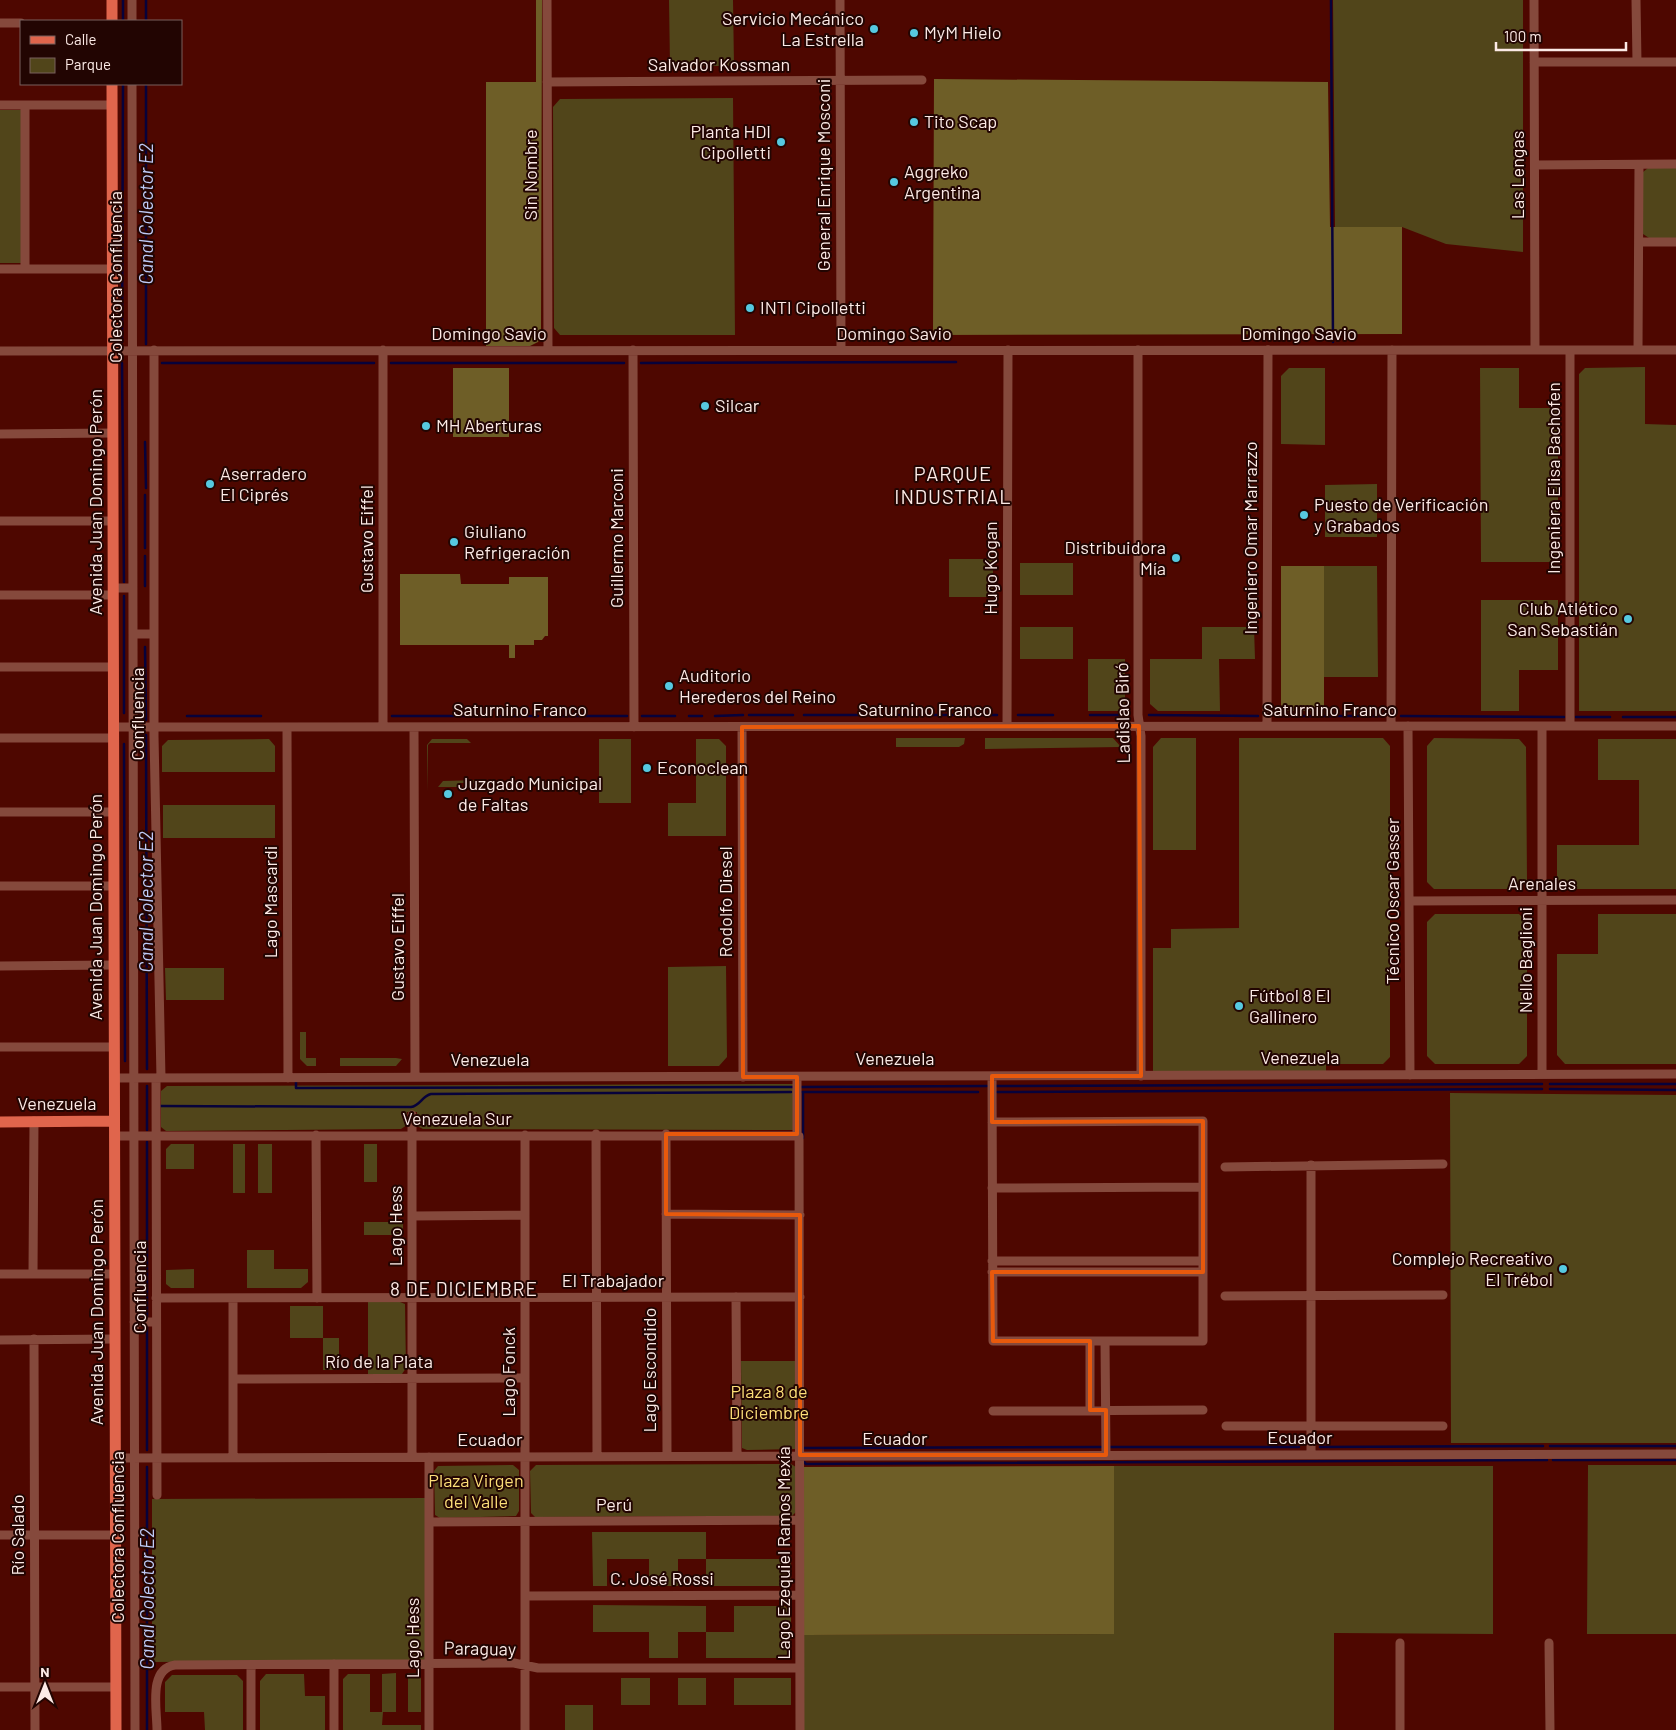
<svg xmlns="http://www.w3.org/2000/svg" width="1676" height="1730" viewBox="0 0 1676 1730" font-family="Barlow,sans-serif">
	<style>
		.green { fill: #51451a }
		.forest { fill: #6e5e27 }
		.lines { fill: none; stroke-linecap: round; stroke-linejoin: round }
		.stream { stroke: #07023b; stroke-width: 2.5 }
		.minor { stroke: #85493c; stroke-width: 9 }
		.major { stroke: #e0654c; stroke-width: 11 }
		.marked { fill: none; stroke: #e8590c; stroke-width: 4; stroke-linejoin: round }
		.poi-dot { fill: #56c9e0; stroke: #220502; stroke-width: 2 }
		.labels { text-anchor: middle; stroke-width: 4; stroke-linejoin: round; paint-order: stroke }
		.poi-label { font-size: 18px; fill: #fceae6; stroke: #220502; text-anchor: start }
		.street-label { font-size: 18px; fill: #fceae6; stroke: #220502 }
		.park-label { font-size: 18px; fill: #fcde78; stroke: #220502 }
		.water-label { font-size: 19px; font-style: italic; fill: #bfcbf7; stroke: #220502 }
		.neighbourhood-label { font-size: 19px; letter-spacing: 1px; fill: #fceae6; stroke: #220502 }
		.quarter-label { font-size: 20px; letter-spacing: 1px; fill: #fceae6; stroke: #220502 }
	</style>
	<rect width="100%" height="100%" fill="#4e0700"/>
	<path class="green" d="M669 0H733L734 66H670Z
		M1333 0H1523V252L1446 244 1402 227H1335Z
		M733 98 735 335H560L554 328 553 107 560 99Z
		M0 110H21V263H0Z
		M1648 168H1676V238H1649L1643 234V172Z
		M1645 367V424L1676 425V711H1579V374L1585 368Z
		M1289 368H1325V445L1281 444V376Z
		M1480 368H1519V408H1558V562H1481Z
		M1377 484V537H1325V485Z
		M949 559H993V597H949Z
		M1020 563H1073V595H1020Z
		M1324 566H1377L1378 677H1324Z
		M1481 600H1558V670H1519V711H1481Z
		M1020 627H1073V659H1020Z
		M1202 627H1254L1255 659H1219L1220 711H1158L1150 704V659H1202Z
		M1088 659H1125V703L1118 711H1088Z
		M896 738H965L964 744 959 747H896Z
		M985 738H1113L1121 747 985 749Z
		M1161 738H1196V850H1153V747Z
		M1239 738H1383L1390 746V1057L1383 1064H1326V1074L1153 1075V948H1171V929L1239 928Z
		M1434 738 1519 739 1526 747 1527 881 1518 889H1434L1427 882V746Z
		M269 739 275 746V772H162V746L168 740Z
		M432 739H467L471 743H430L428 745 427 793V745Z
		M599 739H631V803H599Z
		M696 739H719L726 746V836H668V803H696Z
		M1598 739H1676V889H1565L1557 881V845H1639V780H1598Z
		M478 780 484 787H474V783H459V787H438L443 781Z
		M163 805H275V838H163Z
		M1435 914H1519L1527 922V1056L1519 1064H1435L1427 1056V922Z
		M1598 914H1676V1064H1565L1557 1055V954H1598Z
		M726 966 727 1057 719 1066H668V967Z
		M165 968H224V1000H166Z
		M300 1032H306V1058H316V1066H307L300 1059Z
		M340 1058H396L402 1059 396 1066H340Z
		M799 1084V1130L423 1129 417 1126V1112H407V1125L401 1129 166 1131 161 1127V1091L167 1086Z
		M1450 1093 1676 1095V1443H1451Z
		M171 1144H194V1169H166V1149Z
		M233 1144H245V1193H233Z
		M258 1144H272V1193H258Z
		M364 1144H377V1182H364Z
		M364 1222H403V1235H364Z
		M247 1250H274V1269H308V1282L301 1288H247Z
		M194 1269V1288H171L166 1284V1270Z
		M368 1302H400L405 1304 406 1368 402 1374H368Z
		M290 1306H323V1338H339V1370H323V1338H290Z
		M741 1361H797L795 1449 747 1450 742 1448Z
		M791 1464 796 1467V1512L792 1516 535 1517 531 1513 530 1471 536 1465Z
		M513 1465 519 1470V1511L516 1516 440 1518 435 1515 434 1471 438 1466Z
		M1588 1465H1676V1634H1587Z
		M1114 1466H1493V1634L1334 1633V1730H804V1635L1114 1634Z
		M425 1498 426 1661 152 1662V1499Z
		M592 1532H706V1559H791V1580L785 1586H706V1559H678V1586H649V1559H607V1586H593Z
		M593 1605 706 1606V1632H734V1606H785L791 1613V1651L785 1658H706V1632H678V1658H649V1632H593Z
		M396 1673V1712H383L382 1725H421V1730H343V1679L348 1674H370V1712H382V1674Z
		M408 1673H416L421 1678V1712H408Z
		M266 1674H304L305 1696H325V1730H260V1681Z
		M172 1675H237L243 1681V1730H205L204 1712H165V1682Z
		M621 1678H650V1705H621Z
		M678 1678H706V1705H678Z
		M734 1678H791V1705H734Z
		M565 1705H593V1730H565Z"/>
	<path class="forest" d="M536 0H542L541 335 538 342 530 346H486V82H536Z
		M934 79 1328 82 1330 227H1402V334L933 335Z
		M453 368H509V437H453Z
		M1281 566H1324V711H1287L1281 705Z
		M400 574H460L461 584H509V577H548V636H545L542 640H534V645H515V658H509V645H400Z
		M1114 1466V1634L804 1635V1467Z"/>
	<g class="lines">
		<path class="stream" d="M146 0V21
			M1331 0 1333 342
			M123 21V0
			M146 84V344
			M122 342 123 84
			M122 363 124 582
			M162 363H374
			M391 363H624
			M641 363 956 362
			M145 442 146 488
			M145 548V495
			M145 586V556
			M124 596V713
			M145 647 146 720
			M749 715H793
			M804 715H997
			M1018 715H1053
			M1090 715H1127
			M1149 715 1258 716
			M187 716H261
			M392 716H487
			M499 716H538
			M546 716H627
			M642 716H675
			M689 716H702
			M715 716 743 715
			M1276 716H1382
			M1401 716 1564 717
			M1576 717H1610
			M1623 717H1676
			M146 735 147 1069
			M124 744 125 1061
			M296 1079V1088L794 1087
			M1550 1084H1676
			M147 1086V1130
			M995 1086 1542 1084
			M800 1087 987 1086
			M1550 1089 1676 1090
			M802 1092H978
			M997 1092 1542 1089
			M160 1106 411 1107C420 1106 422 1096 431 1094L791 1092
			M803 1138V1092
			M147 1318V1142
			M147 1325V1450
			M1550 1446H1676
			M1110 1447H1299
			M1320 1447 1543 1446
			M803 1448 1101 1447
			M1553 1460H1676
			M803 1461 806 1464 1547 1460
			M147 1730V1467"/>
		<path class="minor" d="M132 0V21
			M547 0 548 350
			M840 0 841 350
			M1534 0 1535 350
			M1636 0 1637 62
			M0 23H21
			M1534 62H1676
			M547 82 922 80
			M132 84 135 1730
			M0 105H112
			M25 105V269
			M1535 165 1676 164
			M1639 242H1676
			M0 269H113
			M154 350V736L161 1078
			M633 350 634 727
			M1138 350V715L1141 736V1076
			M1570 350V726
			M1638 350 1639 165
			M0 351 1676 350
			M0 434 113 433
			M0 521H113
			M113 588H133
			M0 595H113
			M133 634H154
			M0 667H113
			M1007 726 1008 350
			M1267 726 1268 350
			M1391 726 1392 350
			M1408 726 1410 1075
			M1542 726V1074
			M114 727 1676 726
			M287 727 288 1078
			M383 727V350
			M414 727 415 1077
			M742 727 743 1077
			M0 738H114
			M0 812H114
			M0 886H114
			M1409 901 1676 900
			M0 966 114 965
			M0 1047H114
			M992 1076 993 1341H1203V1121L992 1122
			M797 1077V1135
			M114 1078 1676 1074
			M156 1078 157 1495
			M412 1115V1457
			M596 1134 597 1456
			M666 1134 667 1456
			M316 1135 317 1298
			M114 1136H799L800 1730
			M1225 1167 1443 1164
			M992 1188 1203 1187
			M666 1214 800 1215
			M412 1216 525 1215
			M992 1261H1203
			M992 1272H1203
			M0 1274H115
			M33 1274 34 1121
			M1225 1296 1443 1295
			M736 1297 737 1455
			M156 1298 800 1297
			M134 1322H156
			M34 1339 35 1730
			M0 1340 115 1339
			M1090 1341V1410
			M1105 1341 1106 1455
			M233 1379 525 1378
			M993 1411 1203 1410
			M1226 1426H1443
			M1311 1454V1165
			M115 1458 1676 1454
			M233 1458V1298
			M429 1522 800 1520
			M0 1535H115
			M525 1596 800 1595
			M1549 1643 1550 1730
			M334 1664V1730
			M0 1687H115
			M157 1730C157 1709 148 1669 175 1665L514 1663 538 1668H800
			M251 1730V1665
			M429 1730V1457
			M525 1730V1135
			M1400 1730V1643"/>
		<path class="major" d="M112 0V21
			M112 84 116 1730
			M0 1122 114 1121"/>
	</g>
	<path class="marked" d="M1139 726 1141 1076H992V1122L1203 1121V1272H992L993 1341H1090V1410H1106V1455H800V1215L666 1214V1134H797V1077H743L742 727Z"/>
	<g class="poi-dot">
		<circle cx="874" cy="29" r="5"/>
		<circle cx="914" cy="33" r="5"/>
		<circle cx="914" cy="122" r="5"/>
		<circle cx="781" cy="142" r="5"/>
		<circle cx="894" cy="182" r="5"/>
		<circle cx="750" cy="308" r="5"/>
		<circle cx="705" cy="406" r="5"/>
		<circle cx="426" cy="426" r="5"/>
		<circle cx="210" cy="484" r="5"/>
		<circle cx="1304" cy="515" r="5"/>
		<circle cx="454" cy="542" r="5"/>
		<circle cx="1176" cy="558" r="5"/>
		<circle cx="1628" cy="619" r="5"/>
		<circle cx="669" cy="686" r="5"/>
		<circle cx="647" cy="768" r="5"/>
		<circle cx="448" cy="794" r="5"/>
		<circle cx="1239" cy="1006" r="5"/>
		<circle cx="1563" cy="1269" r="5"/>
	</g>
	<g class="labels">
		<g class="poi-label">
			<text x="864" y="25" text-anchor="end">Servicio Mecánico<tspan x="864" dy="21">La Estrella</tspan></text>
			<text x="924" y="39">MyM Hielo</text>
			<text x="924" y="128">Tito Scap</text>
			<text x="771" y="138" text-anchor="end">Planta HDI<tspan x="771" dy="21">Cipolletti</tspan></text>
			<text x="904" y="178">Aggreko<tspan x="904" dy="21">Argentina</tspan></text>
			<text x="760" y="314">INTI Cipolletti</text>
			<text x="715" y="412">Silcar</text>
			<text x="436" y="432">MH Aberturas</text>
			<text x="220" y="480">Aserradero<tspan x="220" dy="21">El Ciprés</tspan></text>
			<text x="1314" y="511">Puesto de Verificación<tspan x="1314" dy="21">y Grabados</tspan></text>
			<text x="464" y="538">Giuliano<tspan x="464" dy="21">Refrigeración</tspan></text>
			<text x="1166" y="554" text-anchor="end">Distribuidora<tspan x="1166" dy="21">Mía</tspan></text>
			<text x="1618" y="615" text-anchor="end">Club Atlético<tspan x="1618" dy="21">San Sebastián</tspan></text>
			<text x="679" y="682">Auditorio<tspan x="679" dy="21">Herederos del Reino</tspan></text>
			<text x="657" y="774">Econoclean</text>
			<text x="458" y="790">Juzgado Municipal<tspan x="458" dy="21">de Faltas</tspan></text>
			<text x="1249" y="1002">Fútbol 8 El<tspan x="1249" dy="21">Gallinero</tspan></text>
			<text x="1553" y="1265" text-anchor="end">Complejo Recreativo<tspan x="1553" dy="21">El Trébol</tspan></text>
		</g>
		<g class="street-label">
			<text x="719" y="71">Salvador Kossman</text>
			<text transform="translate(531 175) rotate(-90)" y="6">Sin Nombre</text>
			<text transform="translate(824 175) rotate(-90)" y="6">General Enrique Mosconi</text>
			<text transform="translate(1518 175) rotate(-90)" y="6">Las Lengas</text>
			<text transform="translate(116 277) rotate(-90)" y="6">Colectora Confluencia</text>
			<text x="489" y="340">Domingo Savio</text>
			<text x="894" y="340">Domingo Savio</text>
			<text x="1299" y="340">Domingo Savio</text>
			<text transform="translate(1554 478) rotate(-90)" y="6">Ingeniera Elisa Bachofen</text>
			<text transform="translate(96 502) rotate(-90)" y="6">Avenida Juan Domingo Perón</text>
			<text transform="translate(617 538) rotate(-90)" y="6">Guillermo Marconi</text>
			<text transform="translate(1251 538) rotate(-90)" y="6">Ingeniero Omar Marrazzo</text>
			<text transform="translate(367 539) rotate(-90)" y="6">Gustavo Eiffel</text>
			<text transform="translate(991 568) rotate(-90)" y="6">Hugo Kogan</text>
			<text x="520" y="716">Saturnino Franco</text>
			<text x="925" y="716">Saturnino Franco</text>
			<text x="1330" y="716">Saturnino Franco</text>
			<text transform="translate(1123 713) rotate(-91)" y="6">Ladislao Biró</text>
			<text transform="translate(138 714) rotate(-90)" y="6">Confluencia</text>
			<text x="1542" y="890">Arenales</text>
			<text transform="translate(1393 901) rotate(-90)" y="6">Técnico Oscar Gasser</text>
			<text transform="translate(271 902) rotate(-90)" y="6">Lago Mascardi</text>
			<text transform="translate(726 902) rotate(-90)" y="6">Rodolfo Diesel</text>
			<text transform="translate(96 907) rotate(-90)" y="6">Avenida Juan Domingo Perón</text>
			<text transform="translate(398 947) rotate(-90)" y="6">Gustavo Eiffel</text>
			<text transform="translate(1526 960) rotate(-90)" y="6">Nello Baglioni</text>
			<text x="1300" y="1064">Venezuela</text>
			<text x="895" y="1065">Venezuela</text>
			<text x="490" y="1066">Venezuela</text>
			<text x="57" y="1110">Venezuela</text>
			<text x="457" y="1125">Venezuela Sur</text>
			<text transform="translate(396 1226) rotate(-90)" y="6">Lago Hess</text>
			<text x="613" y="1287">El Trabajador</text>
			<text transform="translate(140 1287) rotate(-90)" y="6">Confluencia</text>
			<text transform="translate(97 1312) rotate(-90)" y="6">Avenida Juan Domingo Perón</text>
			<text x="379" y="1368">Río de la Plata</text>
			<text transform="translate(650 1370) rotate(-90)" y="6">Lago Escondido</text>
			<text transform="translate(509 1372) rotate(-90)" y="6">Lago Fonck</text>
			<text x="1300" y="1444">Ecuador</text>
			<text x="895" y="1445">Ecuador</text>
			<text x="490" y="1446">Ecuador</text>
			<text x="614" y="1511">Perú</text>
			<text transform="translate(18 1535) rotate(-90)" y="6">Río Salado</text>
			<text transform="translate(118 1537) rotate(-90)" y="6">Colectora Confluencia</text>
			<text transform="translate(784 1553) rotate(-90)" y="6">Lago Ezequiel Ramos Mexía</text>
			<text x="662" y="1585">C. José Rossi</text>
			<text transform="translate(413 1638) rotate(-90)" y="6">Lago Hess</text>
			<text transform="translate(480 1649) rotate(1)" y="6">Paraguay</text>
		</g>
		<g class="park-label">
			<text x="769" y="1398">Plaza 8 de<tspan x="769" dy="21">Diciembre</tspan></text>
			<text x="476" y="1487">Plaza Virgen<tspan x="476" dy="21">del Valle</tspan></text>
		</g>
		<g class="water-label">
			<text transform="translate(146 214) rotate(-90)" y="7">Canal Colector E2</text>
			<text transform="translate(146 902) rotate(-90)" y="7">Canal Colector E2</text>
			<text transform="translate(147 1599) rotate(-90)" y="7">Canal Colector E2</text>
		</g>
		<g class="neighbourhood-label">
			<text x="464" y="1296">8 DE DICIEMBRE</text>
		</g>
		<g class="quarter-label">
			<text x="953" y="481">PARQUE<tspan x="953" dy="23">INDUSTRIAL</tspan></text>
		</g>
	</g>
	<rect x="20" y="20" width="162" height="65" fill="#220502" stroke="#79615d"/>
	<rect x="30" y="36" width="25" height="8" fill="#e0654c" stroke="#79615d"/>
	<text x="65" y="45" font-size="15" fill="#fceae6">Calle</text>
	<rect x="30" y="58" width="25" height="15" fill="#51451a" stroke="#79615d"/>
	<text x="65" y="70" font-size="15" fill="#fceae6">Parque</text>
	<g transform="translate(45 1685)" stroke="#220502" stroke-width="4" paint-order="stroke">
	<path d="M0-4L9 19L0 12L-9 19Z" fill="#fceae6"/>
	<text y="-8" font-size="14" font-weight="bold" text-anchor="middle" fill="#fceae6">N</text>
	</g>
	<path d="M1496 42v8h130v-8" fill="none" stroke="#fceae6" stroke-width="2.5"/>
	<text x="1504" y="42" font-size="15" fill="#fceae6" stroke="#220502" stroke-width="4" paint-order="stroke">100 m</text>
</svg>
